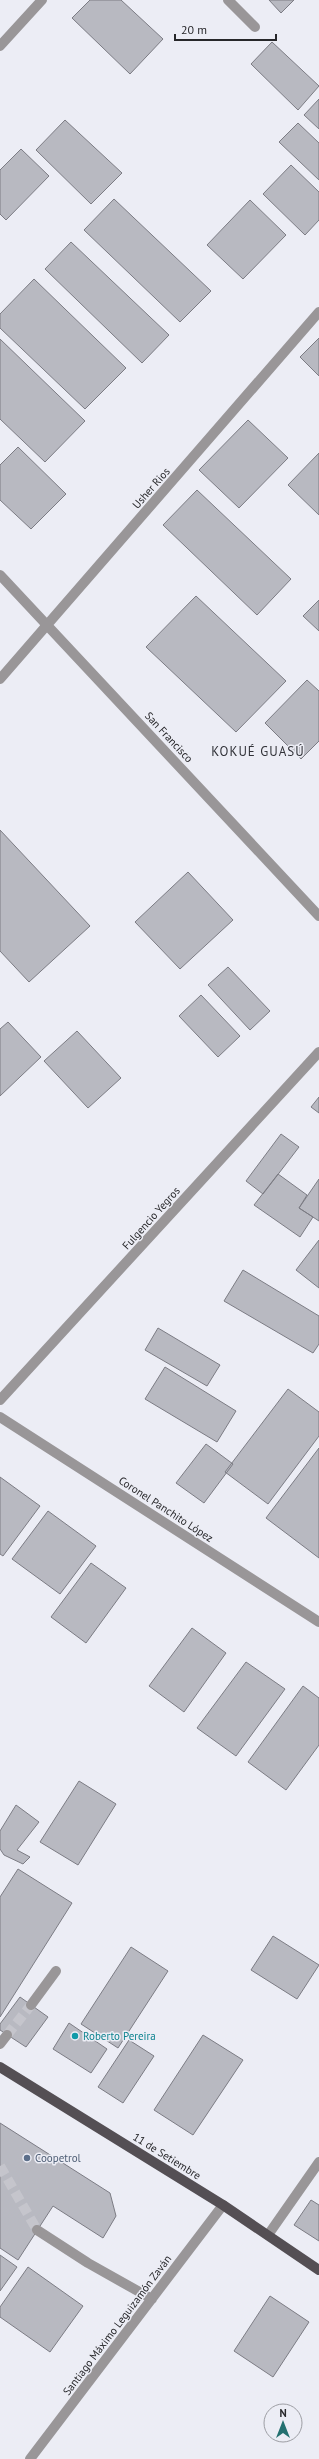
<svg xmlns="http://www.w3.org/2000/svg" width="319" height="2459" viewBox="0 0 319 2459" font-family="'PT Sans',sans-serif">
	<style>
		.building { fill: #b8b9c1; stroke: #7c7c84 }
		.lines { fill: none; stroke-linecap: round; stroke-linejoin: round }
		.minor-tunnel { stroke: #c5c5cc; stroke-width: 10; stroke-dasharray: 10 5; stroke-linecap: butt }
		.minor { stroke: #999698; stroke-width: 10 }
		.major { stroke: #544f54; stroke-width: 10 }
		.culture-dot { fill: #0f9aa8; stroke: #ecedf5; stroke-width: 1.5 }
		.service-dot { fill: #5c6f8a; stroke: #ecedf5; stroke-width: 1.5 }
		.labels { text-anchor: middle; stroke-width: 3; stroke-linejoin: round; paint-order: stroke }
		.street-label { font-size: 11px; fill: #27272a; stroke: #ecedf5 }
		.culture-label { font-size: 11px; fill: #0d838f; stroke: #ecedf5; text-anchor: start }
		.service-label { font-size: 11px; fill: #4e5e75; stroke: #ecedf5; text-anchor: start }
		.quarter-label { font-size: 13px; letter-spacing: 1px; fill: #313238; stroke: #ecedf5 }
	</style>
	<rect width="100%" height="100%" fill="#ecedf5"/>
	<path class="building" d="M90 0H121L163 39 130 74 72 18Z
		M269 0H294L281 13Z
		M272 42 319 86 298 110 251 64Z
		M319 99V129L304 115Z
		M65 120 122 173 91 204 36 150Z
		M298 123 319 143V180L279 142Z
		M21 149 49 176 6 220 0 214V170Z
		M291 165 319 192V220L305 235 263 194Z
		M114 199 211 291 180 322 84 230Z
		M250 200 286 235 243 279 207 245Z
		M71 242 169 335 142 363 45 269Z
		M34 279 126 368 85 409 0 328V314Z
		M319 338V376L300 357Z
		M0 339 85 421 45 462 0 419Z
		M248 420 288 458 239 508 199 470Z
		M18 447 66 494 31 529 0 500V465Z
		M319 453V515L288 485Z
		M197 490 291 579 257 615 163 525Z
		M196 596 286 681 236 732 146 647Z
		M319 600V631L303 616Z
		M307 680 319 691V741L301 759 265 723Z
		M0 830 90 926 29 982 0 951Z
		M188 872 233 920 180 969 135 922Z
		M228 967 270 1011 250 1030 208 985Z
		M201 995 240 1036 218 1057 179 1016Z
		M8 1022 41 1057 0 1096V1029Z
		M77 1031 121 1078 88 1108 44 1061Z
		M319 1097V1113L311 1107Z
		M281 1134 299 1147 263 1194 246 1181Z
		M278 1174 307 1195 299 1208 313 1217 300 1237 254 1205Z
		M319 1179V1221L299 1208Z
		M319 1240V1288L296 1270Z
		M243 1270 319 1316V1344L313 1353 224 1301Z
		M158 1328 220 1365 207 1386 145 1350Z
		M165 1367 236 1411 217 1442 145 1399Z
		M288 1389 319 1412V1436L268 1504 225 1472Z
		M206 1444 233 1464 204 1503 176 1483Z
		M319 1448V1558L266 1518Z
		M0 1477 40 1506 3 1556 0 1554Z
		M48 1511 96 1546 60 1594 12 1559Z
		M91 1563 126 1588 86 1643 51 1617Z
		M192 1628 226 1653 184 1712 149 1686Z
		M246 1662 285 1689 236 1756 197 1728Z
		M303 1686 319 1698V1745L286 1790 248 1762Z
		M79 1781 116 1804 78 1865 40 1842Z
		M16 1805 39 1822 17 1850 30 1857 23 1864 4 1855 0 1849V1831Z
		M18 1869 72 1903 0 2017V1897Z
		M273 1936 319 1965 297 1999 251 1970Z
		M131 1947 168 1971 118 2048 81 2024Z
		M20 1997 48 2017 26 2047 0 2030V2024Z
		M69 2023 107 2049 91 2073 53 2049Z
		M203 2035 243 2060 193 2135 154 2110Z
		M129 2040 154 2056 123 2103 98 2087Z
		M0 2123 110 2193 116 2216 103 2238 53 2206 18 2260 0 2248Z
		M311 2200 319 2205V2241L294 2225Z
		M0 2255 17 2267 0 2291Z
		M28 2267 83 2306 50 2352 0 2317V2307Z
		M270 2296 309 2322 273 2377 234 2351Z"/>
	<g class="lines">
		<path class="minor-tunnel" d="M7 2035 31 2005
			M0 2166 37 2230"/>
		<path class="minor" d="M228 0 255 27
			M0 46 42 0
			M0 575 319 916
			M0 679 319 312
			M0 1400 319 1052
			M0 1417 319 1622
			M31 2005 56 1971
			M0 2044 7 2035
			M37 2230 88 2263 152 2299
			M268 2235 319 2162
			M30 2459 223 2205"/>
		<path class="major" d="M0 2067 223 2205 319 2270"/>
	</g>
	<circle class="culture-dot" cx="75" cy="2036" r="4"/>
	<circle class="service-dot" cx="27" cy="2158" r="4"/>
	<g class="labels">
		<g class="street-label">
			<text transform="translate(151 488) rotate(-49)" y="4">Usher Rios</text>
			<text transform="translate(169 737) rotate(47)" y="4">San Francisco</text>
			<text transform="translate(151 1218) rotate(-48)" y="4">Fulgencio Yegros</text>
			<text transform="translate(166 1509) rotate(33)" y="4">Coronel Panchito López</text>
			<text transform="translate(167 2156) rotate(32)" y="4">11 de Setiembre</text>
			<text transform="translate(117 2325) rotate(-53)" y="4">Santiago Máximo Leguizamón Zaván</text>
		</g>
		<g class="culture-label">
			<text x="83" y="2040">Roberto Pereira</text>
		</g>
		<g class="service-label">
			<text x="35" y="2162">Coopetrol</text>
		</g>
		<g class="quarter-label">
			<text x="258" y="756">KOKUÉ GUASÚ</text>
		</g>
	</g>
	<g transform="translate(283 2423)"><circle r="19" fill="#ecedf5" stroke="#9d9ea4"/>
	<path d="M0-3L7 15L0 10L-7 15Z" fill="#247070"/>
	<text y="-6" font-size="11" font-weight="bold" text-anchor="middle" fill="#27272a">N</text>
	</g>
	<path d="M175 34v6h101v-6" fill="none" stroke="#27272a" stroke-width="2"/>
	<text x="181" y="34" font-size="12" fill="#27272a" stroke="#ecedf5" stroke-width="3" paint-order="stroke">20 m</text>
</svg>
